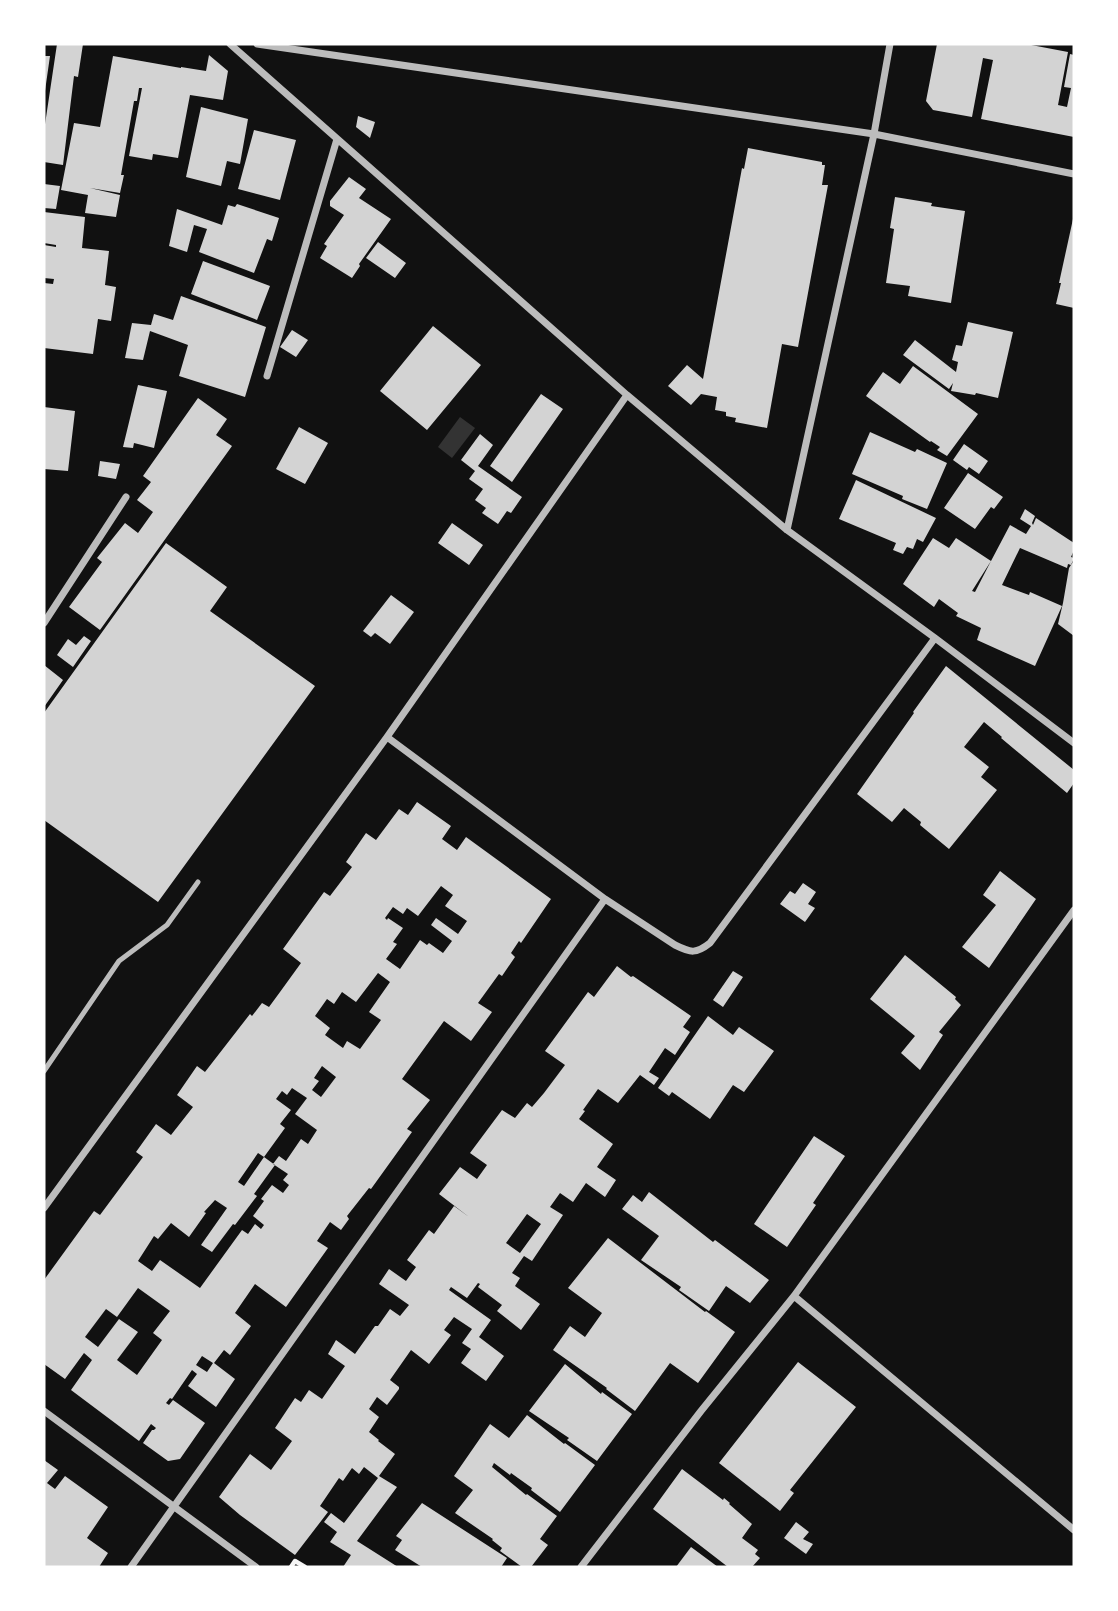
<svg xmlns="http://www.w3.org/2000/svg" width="1118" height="1611" viewBox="0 0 1118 1611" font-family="'Roboto Serif',serif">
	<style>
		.water { fill: #333 }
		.building { fill: #d3d3d3; fill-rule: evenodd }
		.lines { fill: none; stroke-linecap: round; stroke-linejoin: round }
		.path { stroke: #f5f5f5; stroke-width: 4.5 }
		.service { stroke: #bcbcbc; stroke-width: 5 }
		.minor { stroke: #bcbcbc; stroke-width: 7 }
	</style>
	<rect width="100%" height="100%" fill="#111"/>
	<path class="water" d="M460 417 475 428 452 458 438 447Z"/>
	<path class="building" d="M57 44H83L78 77 74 76 63 165 44 162V131Z
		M937 44H1026L1068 52 1058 105 1067 107 1071 88 1064 87 1070 54 1074 55V137L981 119 993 60 983 58 972 117 933 110 926 101Z
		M209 55 228 71 223 100 190 95 178 158 153 154 152 160 129 156 142 88H139L137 101H134L121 175H124L120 193 90 188 120 195 116 217 85 213 88 195 61 190 74 123 100 127 113 56 181 68V67L206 71Z
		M44 56H50L45 91H44Z
		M201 107 248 119 240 164 227 161 221 186 186 177Z
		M358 116 375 122 370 138 356 127Z
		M254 130 296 140 280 200 238 189Z
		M748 148 822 162V165H825L822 185H828L798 347 782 344 767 428 735 422 736 418 726 416V412L715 410 717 397 701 394 691 405 668 386 687 365 703 379 742 168 744 169Z
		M349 177 366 189 359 198 391 219 359 264 360 266 352 278 320 258 327 246 324 244 344 215 330 206V201Z
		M44 184 60 186 56 209 44 208Z
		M895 197 932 203 931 206 965 211 951 303 908 296 910 286 886 283 894 229 890 228Z
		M237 204 279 218 272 241 267 239 254 273 199 252 207 229 194 225 187 252 169 246 177 209 222 225 228 205 235 207Z
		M44 212 85 217 82 248 109 251 105 285 116 287 111 321 98 319 93 354 44 348V283L53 284 54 279 44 278V245L56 247V245L44 243Z
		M1073 219H1074V308L1056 304 1061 283H1059Z
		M378 242 406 263 395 278 366 258Z
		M203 261 270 286 257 320 191 294Z
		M181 296 266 327 245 397 179 376 188 345 150 331 143 360 125 358 132 323 151 325 154 314 173 320Z
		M968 322 1013 332 998 398 976 393 975 395 951 391 953 383 949 389 903 355 915 340 956 372 958 362 952 360 956 345 962 346Z
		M433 326 481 365 427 430 380 391Z
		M292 330 308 340 296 357 280 347Z
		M913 366 978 414 947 456 937 450 940 447 931 441 930 442 866 396 883 372 900 384Z
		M138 385 167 391 154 448 134 443 133 448 123 447Z
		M541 394 563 409 512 482 490 466Z
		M198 398 227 419 216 435 232 446 100 630 69 607 102 562 97 558 125 523 138 533 153 512 137 500 151 482 143 476Z
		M44 407 75 411 68 471 44 469Z
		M299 427 328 443 305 484 276 469Z
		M870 432 915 452 917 449 947 463 927 509 902 499 903 496 852 474Z
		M480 434 493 445 478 466 522 497 511 513 507 511 498 524 482 513 486 508 475 500 483 489 469 479 475 471 461 460Z
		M964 444 988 461 979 474 969 467 967 470 953 460Z
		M100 461 120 464 116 479 98 476Z
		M968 473 1003 497 994 509 991 507 975 529 944 508Z
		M856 480 936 518 923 542 917 539 913 549 907 547 903 554 893 550 896 543 839 519Z
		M1025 509 1035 516 1032 523 1033 525 1036 518 1074 543V550L1071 557 1074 558 1071 565 1074 561V636L1058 624 1063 603 1069 568 1071 565 1068 564 1067 568 1020 548 1002 585 1029 595 1030 592 1062 606 1035 666 977 640 981 628 956 616 958 613 939 599 934 607 903 584 933 538 949 548 956 538 991 561 972 591 975 592 991 561 1010 525 1026 534 1031 526 1020 519Z
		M452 523 483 545 469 565 438 543Z
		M166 543 227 587 210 611 315 686 158 902 44 820V713Z
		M391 595 414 612 390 644 375 633 371 637 363 631Z
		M84 636 91 641 73 667 57 655 68 639 76 645Z
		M44 665 63 680 44 707Z
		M946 666 1074 770V783L1067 793 1001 738 1002 737 984 722 964 747 989 767 981 777 997 790 949 849 920 825 921 822 904 808 892 822 857 794 914 713 913 712Z
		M417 802 451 826 442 839 457 850 466 837 551 899 521 943 519 941 511 953 515 957 502 976 499 974 478 1003 492 1012 471 1041 444 1021 402 1079 430 1100 407 1129 412 1132 371 1189 369 1188 347 1216 349 1219 341 1230 330 1222 317 1241 328 1248 286 1307 255 1284 235 1313 251 1326 230 1355 224 1350 214 1363 235 1379 216 1407 188 1386 197 1374 192 1370 172 1399 170 1398 166 1403 169 1405 173 1400 205 1423 180 1459 168 1461 143 1443 152 1430H154L156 1428 151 1424 139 1441 71 1390 92 1360 84 1353 65 1379 44 1364V1280L94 1211 100 1215 143 1157 136 1152 156 1124 171 1135 193 1107 177 1095 197 1066 205 1072 250 1014 252 1016 262 1003 269 1007 280 992 301 963 283 949 324 892 330 896 352 867 346 862 366 833 376 840 399 809 408 815ZM441 886 453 895 445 906 467 921 458 934 436 918 431 925 452 941 443 953 429 943 427 945 420 940 400 969 386 959 397 944 393 942 403 928 388 918 387 920 385 918 393 907 403 914 407 908 418 916ZM378 973 390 982 369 1012 381 1020 360 1049 347 1041 343 1048 325 1035 330 1028 315 1016 327 999 334 1004 342 992 356 1002ZM322 1066 336 1077 321 1097 312 1090 319 1081 314 1078ZM292 1088 307 1098 295 1114 317 1130 308 1144 301 1139 286 1161 279 1156 273 1164 288 1174 283 1180 289 1185 283 1193 272 1185 261 1199 264 1201 253 1216 264 1225 261 1229 255 1224 248 1234 242 1230 200 1288 160 1260 152 1271 138 1261 154 1236 158 1239 171 1223 189 1237 206 1213 204 1212 215 1200 227 1208 201 1245 212 1252 233 1224 235 1225 257 1196 254 1194 275 1165 264 1157 244 1186 238 1182 258 1153 264 1157 285 1128 280 1124 291 1110 276 1099 282 1091 287 1095ZM138 1288 170 1311 153 1333 162 1340 137 1375 117 1360 138 1332 119 1319 98 1347 85 1337 106 1309 117 1317ZM202 1356 213 1363 207 1372 196 1365Z
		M1000 871 1036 899 989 968 962 947 996 905 983 895Z
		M803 883 816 892 808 904 815 908 805 922 780 904 790 891 795 894Z
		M905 955 956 997 955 999 961 1005 939 1032 943 1035 920 1070 901 1053 915 1036 870 999Z
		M617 966 631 977 633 976 691 1016 683 1027 690 1032 675 1055 665 1048 649 1072 659 1078 654 1085 640 1075 618 1103 598 1089 583 1110 585 1111 579 1119 613 1144 597 1167 616 1180 605 1197 586 1183 573 1202 560 1193 550 1207 563 1215 532 1261 524 1256 512 1273 520 1278 515 1286 540 1304 521 1330 497 1311 502 1305 478 1287 480 1284 478 1283 467 1298 451 1287 449 1290 491 1320 479 1337 504 1356 486 1381 461 1363 471 1349 462 1343 472 1329 454 1317 444 1330 451 1335 429 1364 411 1350 390 1380 399 1387V1389L387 1405 377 1397 369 1409 379 1417 369 1432 379 1440 378 1441 395 1454 379 1476 397 1487 357 1541 398 1567H343L351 1555 330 1542 337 1532 324 1522 331 1513 344 1523 378 1478 364 1467 359 1474 352 1468 343 1481 339 1478 320 1506 328 1512 295 1555 240 1515 219 1497 250 1454 271 1470 292 1441 275 1428 295 1398 301 1402 309 1390 322 1399 345 1366 328 1354 336 1340 355 1354 375 1326H378L390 1309 400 1316 409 1305 379 1284 389 1269 406 1281 416 1267 407 1260 429 1230 434 1234 454 1206 469 1217 439 1194 460 1167 477 1179 487 1165 470 1153 502 1110 515 1118 527 1103 532 1107 544 1093 565 1065 545 1051 588 992 594 997ZM527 1214 541 1224 520 1253 506 1243Z
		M733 971 743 977 723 1007 713 1000Z
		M708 1016 733 1035 739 1027 774 1051 744 1092 733 1085 710 1119 672 1092 669 1096 658 1088Z
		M814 1136 845 1156 813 1203 816 1205 787 1247 754 1224Z
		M649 1192 713 1242 715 1240 769 1280 750 1303 726 1286 709 1311 679 1290 681 1287 641 1260 659 1236 622 1209 633 1195 642 1202Z
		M608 1238 705 1312 706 1311 735 1332 698 1383 670 1363 635 1411 606 1389 607 1388 553 1350 570 1326 585 1337 602 1313 568 1288Z
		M798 1362 856 1407 790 1490 794 1493 780 1511 719 1463Z
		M565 1364 601 1394 602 1392 632 1414 597 1461 567 1440 569 1438 529 1411Z
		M527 1415 564 1444 565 1443 595 1465 560 1512 531 1490 532 1488 511 1473 510 1475 494 1463 492 1467 526 1495 527 1494 557 1516 540 1539 548 1545 531 1567H522L500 1551 502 1548 492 1540 493 1539 455 1513 473 1490 454 1476 490 1424 509 1438Z
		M44 1460 58 1470 47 1483 55 1489 65 1476 108 1507 87 1538 108 1553 99 1567H44Z
		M682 1469 723 1500 724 1498 730 1503 729 1504 752 1524 742 1538 758 1550 755 1554 760 1558 752 1567H728L653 1509Z
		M422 1503 507 1558 501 1567H422L395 1550 402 1540 396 1536Z
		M796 1522 809 1532 803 1539 813 1544 806 1554 784 1538Z
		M691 1547 718 1567H676Z"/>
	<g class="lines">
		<path class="path" d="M291 1567 295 1561 305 1567"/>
		<path class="service" d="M44 1071 119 961 167 925 198 882"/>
		<path class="minor" d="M230 44 627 395 787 530 935 638 1074 743
			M257 44 874 134 1074 174
			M267 376 337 139
			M787 530 874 134 890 44
			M44 623 126 497
			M387 737 605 899 675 945C691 953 696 954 710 943L935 638
			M44 1208 387 737 627 395
			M794 1296 1074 1530
			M44 1411 256 1567
			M131 1567 605 899
			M581 1567 701 1411 794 1296 1074 910"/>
	</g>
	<rect width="1118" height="1611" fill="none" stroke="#ffffff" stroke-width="91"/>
</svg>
